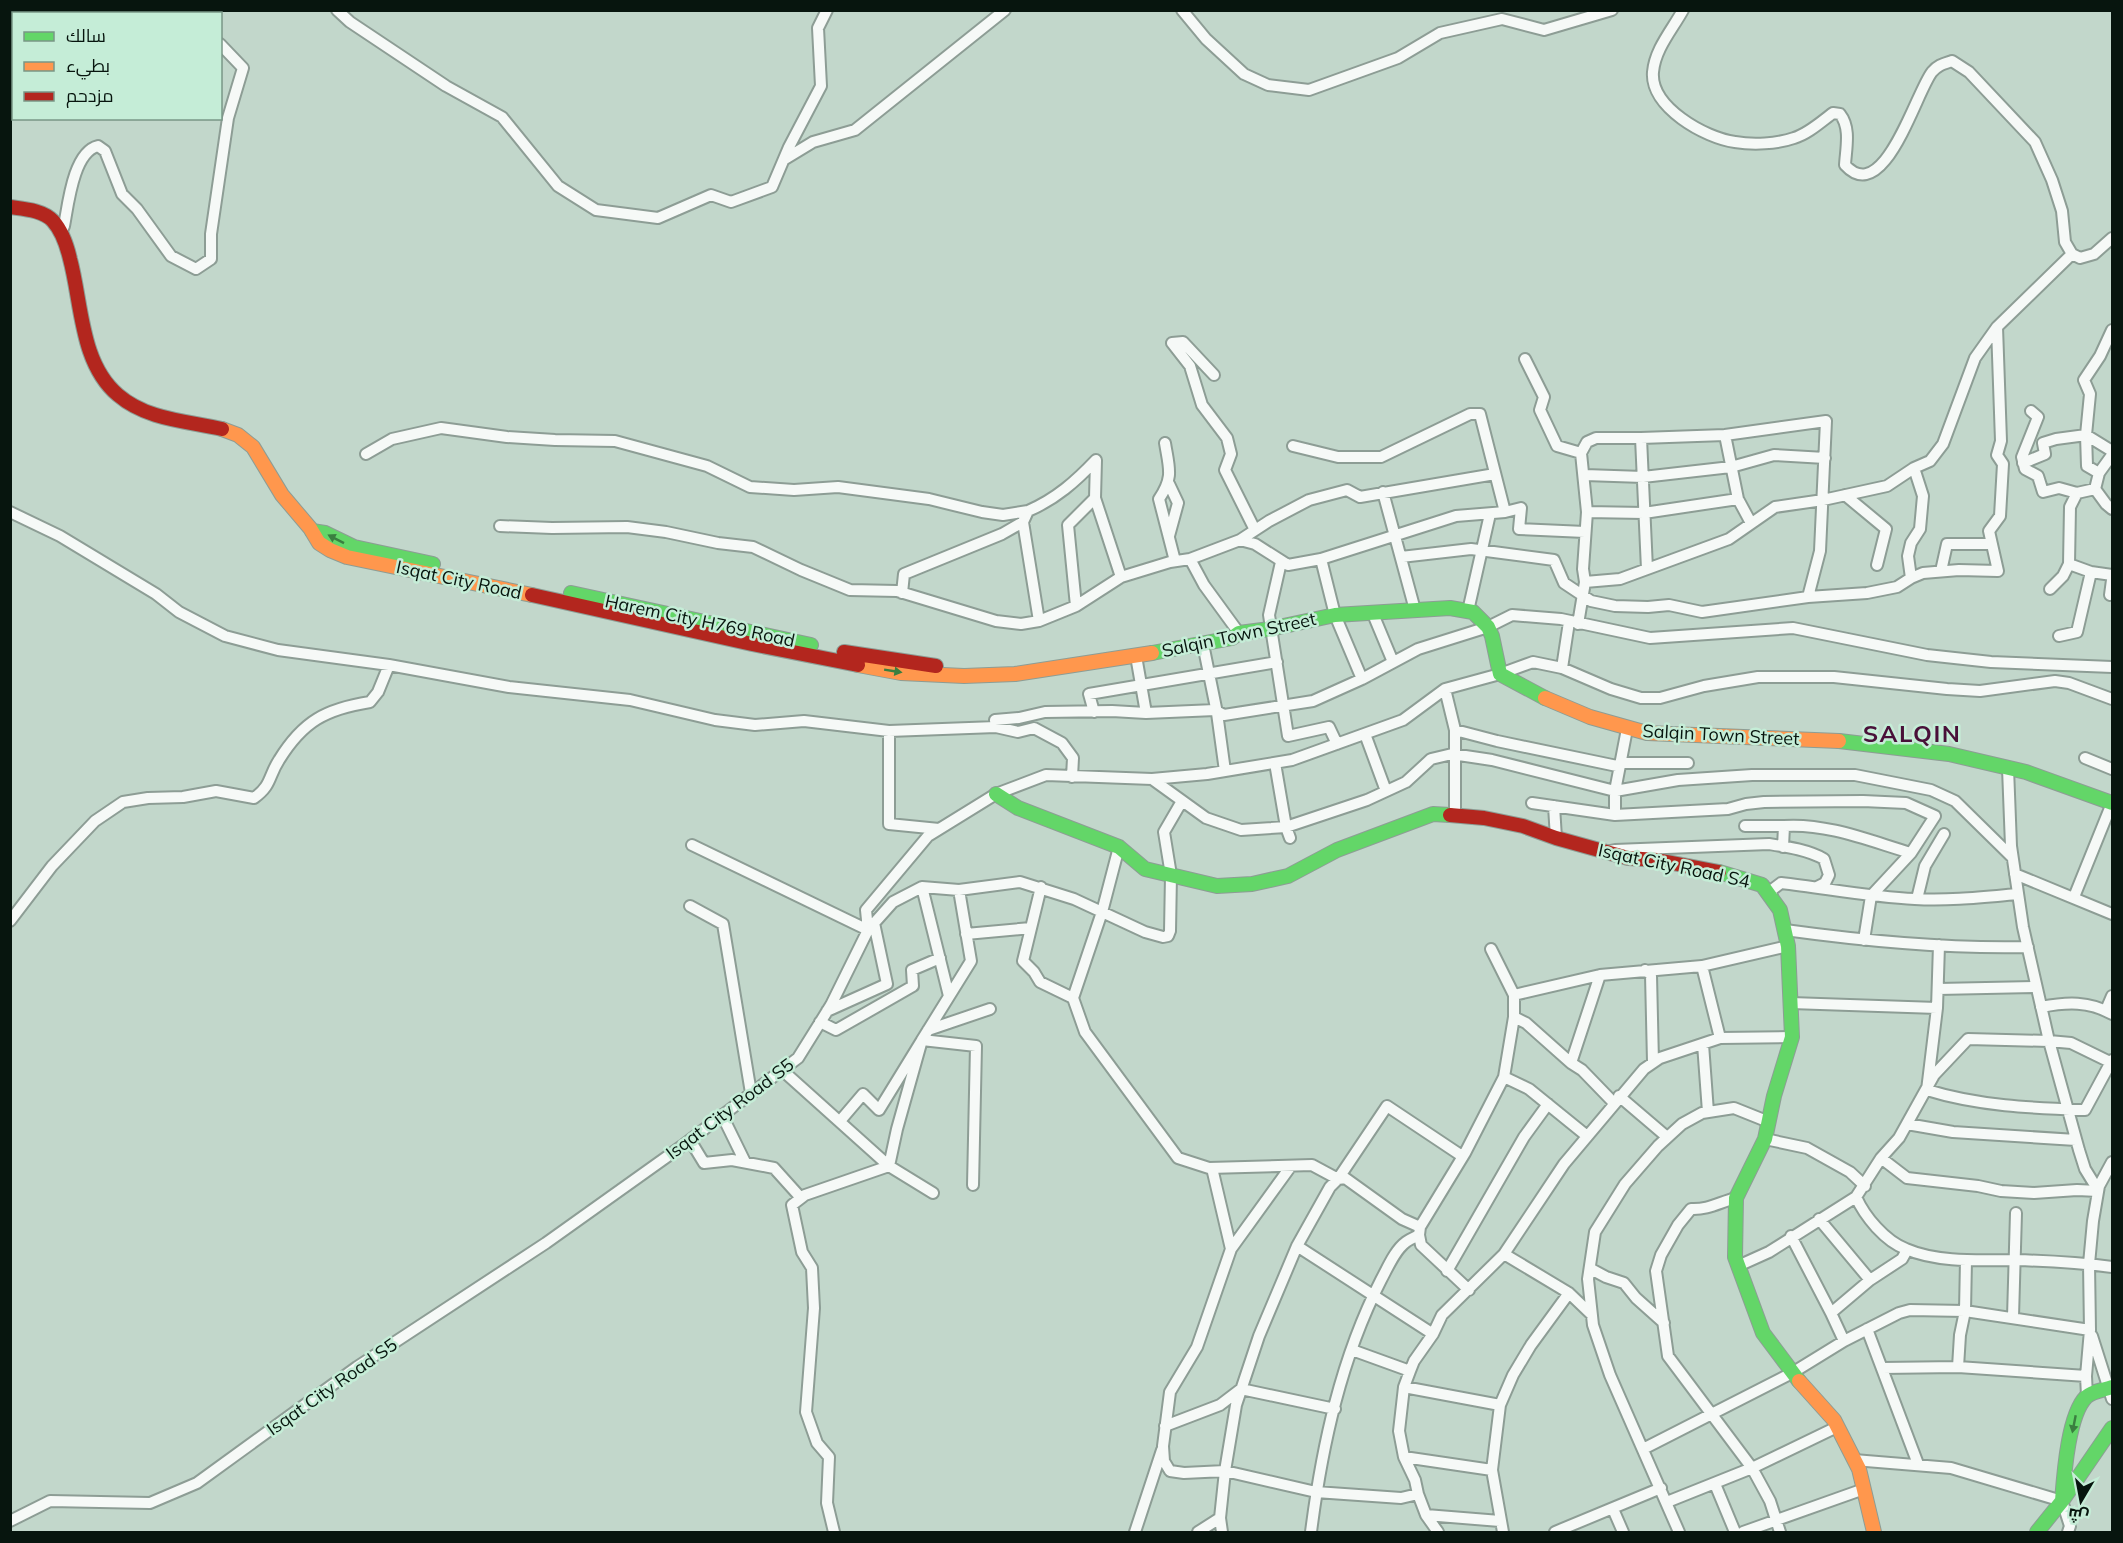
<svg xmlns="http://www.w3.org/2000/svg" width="2123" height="1543" viewBox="0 0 2123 1543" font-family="Mulish,Cairo,sans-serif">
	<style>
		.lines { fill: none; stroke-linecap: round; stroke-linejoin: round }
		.street-casing { stroke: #8d9d95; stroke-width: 14 }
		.fast-casing { stroke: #8d9d95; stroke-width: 16 }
		.slow-casing { stroke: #8d9d95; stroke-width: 16 }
		.jam-casing { stroke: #8d9d95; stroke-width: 16 }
		.street { stroke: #f6f9f7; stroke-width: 10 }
		.fast { stroke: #63d668; stroke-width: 14 }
		.slow { stroke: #ff974d; stroke-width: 14 }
		.jam { stroke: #b3261e; stroke-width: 14 }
		.oneway { fill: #3a7f40 }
		.labels { text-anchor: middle; stroke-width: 5; stroke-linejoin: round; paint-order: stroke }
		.street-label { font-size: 18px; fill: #07150e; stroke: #c5edd7 }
		.district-label { font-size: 24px; font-weight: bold; letter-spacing: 1.5px; fill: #491039; stroke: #c5edd7 }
	</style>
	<rect width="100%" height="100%" fill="#c2d7cb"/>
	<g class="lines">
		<g class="street-casing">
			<path id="street" d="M213 10 214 14
				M337 10 350 22 446 86 502 117 558 186 596 210 658 218 711 195 731 202 772 187 789 147 821 86 818 28 827 10
				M1182 10 1206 39 1244 74 1268 85 1309 90 1398 58 1440 33 1502 19 1544 30 1612 10
				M1683 10C1672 30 1655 49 1653 72 1650 107 1705 138 1735 142 1753 145 1777 144 1794 138 1808 134 1822 121 1833 113L1840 114C1851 128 1846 148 1845 165 1884 208 1916 92 1932 72 1938 65 1943 64 1952 61L1969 72 2035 142 2052 180 2062 211 2065 242 2072 254 2080 258 2094 254 2112 238
				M785 159 813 142 855 130 1005 10
				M61 232 64 226C68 206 73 152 98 146L105 151 122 194 137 209 171 256 196 269 211 259V234L228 118 243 68 220 44
				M1525 359 1544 397 1540 410 1557 446 1581 453 1587 512 1583 569 1585 582 1578 624
				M1214 375 1183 342 1172 343 1190 366 1202 405 1227 438 1231 454 1225 470 1255 530
				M2031 411 2038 417 2022 457 2025 469 2038 476 2043 492 2059 488 2077 493 2095 489 2106 504 2112 509
				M1725 435 1738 499 1751 523
				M1641 438 1647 569
				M1165 443C1169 468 1174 477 1159 499L1175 561
				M1581 453 1587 442 1596 438H1641L1725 435 1826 421 1820 551 1808 597
				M366 454 392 439 441 428 507 437 555 440 615 441 707 466 750 487 794 490 838 487 929 499 982 512 1003 515 1028 511
				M2023 463 2045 454 2043 443 2056 439 2086 435 2112 451
				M2099 473 2087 466 2086 435 2090 394 2084 380 2100 356 2112 330
				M1585 475 1643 477 1731 467 1774 455 1825 458
				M1169 484 1178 503 1169 536
				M2095 489 2099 473 2112 455
				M1383 492 1415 610
				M1845 495 1886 529 1877 565
				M1095 498 1121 577
				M10 512 60 536 156 594 179 612 225 636 278 650 389 665 509 687 630 700 715 720 755 725 804 721 889 731 996 727 1018 732 1034 728 1062 743 1073 758 1072 777
				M1505 512 1521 508 1519 529 1585 532
				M1587 512 1644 513 1738 499
				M1023 522 1039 621
				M500 526 552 528 627 527 666 532 718 543 753 547 801 570 850 590 897 591 996 621 1021 624 1039 621 1076 606 1121 577 1170 562 1190 559 1240 540 1255 544 1288 565 1321 559 1456 516 1505 512 1480 414H1470L1381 457H1338L1293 446
				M1240 540 1269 521 1309 500 1347 490 1360 497 1495 474
				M1401 557 1471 549 1554 560 1564 583 1591 601 1615 606 1648 607 1669 605 1702 612 1808 597 1867 593 1897 587 1911 578 1923 573 1959 570 1998 571 1989 531 2000 516 2003 464 1997 455 2001 441 1997 327
				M1190 559 1204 585 1239 633
				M1321 559 1335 615 1362 679
				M1281 562 1269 615 1288 736 1329 727 1337 744
				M2069 564 2091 572 2112 575
				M1941 571 1947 544H1991
				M1911 578 1908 556 1911 543 1920 529 1923 496 1914 468
				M1585 582 1620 579 1729 539 1775 507 1823 500 1887 486 1914 468 1930 461 1943 444 1975 358 1997 327 2072 254
				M2050 589 2063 576 2069 564 2070 507 2077 493
				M902 593 904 574 1002 534 1023 522 1028 511C1056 499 1076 481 1096 460L1095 498 1068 525 1076 606
				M2110 595 2112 580
				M1468 611 1490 514
				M1373 614 1393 662
				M2059 636 2077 632 2091 572
				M1203 644 1217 713 1225 771
				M1136 656 1146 713
				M1562 668 1569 622
				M1445 689 1455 730V814
				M1094 712 1089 694 1277 662
				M996 727 995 720 1019 718 1045 712 1112 711 1146 713 1215 710 1224 715 1313 701 1362 679 1418 649 1488 627 1512 615 1561 619 1650 638 1793 628 1927 655 1991 662 2112 667
				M1455 730 1497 741 1617 766 1620 763H1688
				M889 731V824L939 829
				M1365 734 1386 791
				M2085 758 2112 769
				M1275 763 1286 827 1290 838
				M2008 768 2011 846 2023 927 2049 1041 2079 1150 2085 1169 2093 1182 2099 1186
				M1152 779 1206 818 1241 830 1286 827 1367 800 1406 782 1431 759 1452 754 1492 760 1615 791 1678 780 1752 775H1855L1931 790 1955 801 2012 857
				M1532 803 1615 815 1728 809 1746 804 1764 802 1863 801 1906 803 1935 816 1911 853 1871 896 1864 940
				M1554 806 1556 838
				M1615 815V791L1627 729
				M1745 826H1784
				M692 845 868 930 893 902 922 887 959 890 1020 882 1074 899 1145 932 1163 937 1168 936 1170 931 1171 875 1164 832 1182 801
				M1119 847 1102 912 1073 998 1085 1032 1178 1158 1209 1168 1312 1165 1338 1179 1387 1106 1462 1156
				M1783 847 1784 826C1827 823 1870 841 1911 853
				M1610 851 1615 850 1769 844C1788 847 1808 850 1824 859L1829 875 1825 883 1817 887
				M2015 874 2112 914
				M922 887 949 996
				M1041 887 1023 961 1034 972 1040 982 1073 998
				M1771 896 1773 889 1781 883C1825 888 1870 897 1915 899 1949 901 1984 897 2018 894
				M2074 897 2112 803
				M1917 899 1925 866 1944 834
				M690 906 723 924 751 1093
				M10 921 52 866 95 821 123 802 148 798 183 797 216 791 254 798C272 785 268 777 279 760 303 721 326 709 370 702L378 692 389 665
				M1785 930C1865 941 1946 949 2028 947
				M966 934 1031 928
				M1702 966 1720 1038
				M1645 970 1651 975 1653 1062
				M1938 989 2036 987
				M1514 995 1600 975 1702 966 1788 946
				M1791 1003 1937 1008 1927 1090C1978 1106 2032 1108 2085 1110L2112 1060
				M2041 1007C2067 1002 2089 1001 2112 1014
				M1937 1008 1939 945
				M2106 1010 2112 996
				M827 1011 887 984 874 923
				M1514 1017 1526 1023 1571 1063 1582 1070 1614 1103
				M820 1022 836 1030 913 986 912 970 940 958
				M928 1030 990 1009
				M1703 1044 1708 1112
				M1571 1063 1600 975
				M782 1070 889 1166 933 1193
				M1504 1077 1529 1089 1587 1136
				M1619 1096 1667 1137
				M722 1115 745 1162
				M840 1121 863 1094 879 1110 922 1040 976 1046 973 1185
				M1907 1124 1953 1132 2076 1140
				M1765 1139 1807 1148 1850 1172 1865 1186
				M690 1140 704 1163 732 1160 774 1168 801 1198
				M1881 1158 1907 1178 1978 1186 2001 1191 2034 1193 2077 1190 2098 1191
				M1291 1166 1231 1249 1197 1347 1170 1392 1163 1446 1164 1461 1170 1471 1184 1473 1225 1471 1316 1492 1401 1498 1418 1494
				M1212 1168 1231 1249
				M1856 1197C1865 1217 1885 1241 1906 1249 1938 1263 1982 1260 2016 1260 2048 1261 2081 1263 2112 1267
				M1736 1198C1720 1202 1708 1210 1691 1209L1678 1225 1661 1255 1656 1271 1668 1356 1752 1468 1770 1501 1780 1532
				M1819 1219 1870 1280
				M1791 1236 1831 1313 1844 1341
				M1297 1246 1433 1334
				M1504 1254 1569 1293 1592 1315
				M1738 1266 1769 1252 1856 1197 1881 1158 1899 1138 1934 1075 1968 1039 2049 1041 2071 1043 2112 1063
				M1591 1269 1606 1277 1624 1283 1636 1298 1664 1323
				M1447 1271 1524 1137 1548 1104
				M1469 1290 1421 1245 1419 1235 1420 1227 1465 1153 1504 1077 1514 1017V995L1491 949
				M1831 1313 1870 1280 1902 1259 1907 1250
				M2013 1317 2016 1213
				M1867 1329 1918 1464
				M2092 1336 2112 1399
				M1352 1350 1410 1371
				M1958 1367 1960 1335 1965 1311 1966 1260
				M1882 1368 1958 1367 2086 1376
				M1404 1387 1500 1405
				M2087 1396 2086 1376 2090 1330 2089 1264 2093 1221 2099 1186 2112 1162
				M1165 1426 1220 1405 1241 1389 1335 1409
				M1643 1449 1792 1373 1844 1341 1899 1313 1910 1310 1965 1311 2090 1330
				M1404 1457 1492 1470
				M1854 1460 1951 1468 2062 1501 2070 1526 2068 1532
				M1715 1484 1735 1532
				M1667 1502 1752 1468 1837 1427
				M1613 1509 1623 1532
				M1426 1515 1500 1521
				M10 1521 50 1501 150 1503 197 1483 357 1367 546 1243 682 1146 798 1058 831 1005 868 930 866 910 928 836 996 794 1046 775 1152 779 1207 774 1292 760 1403 720 1445 689 1500 674 1533 662 1562 668 1611 689 1641 698H1660L1704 686 1758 677H1834L1947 689 1980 691 2055 681 2069 683 2112 699
				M834 1532 827 1503 829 1457 817 1443 806 1412 814 1308 812 1268 802 1252 792 1205 805 1195 889 1166 897 1129 922 1040 971 961 959 890
				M1135 1532 1162 1450
				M1198 1532 1220 1518
				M1222 1532 1220 1518 1225 1471 1236 1405 1259 1336 1297 1246 1330 1187 1338 1179 1345 1178 1402 1219 1420 1227
				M1311 1532C1322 1446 1341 1358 1381 1280 1388 1267 1395 1250 1406 1242 1410 1239 1415 1237 1419 1235
				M1438 1532 1426 1515 1418 1494 1415 1480 1404 1457 1399 1431 1404 1387 1410 1371 1414 1361 1433 1334 1442 1315 1504 1254 1564 1164 1644 1069 1660 1058 1720 1038 1792 1037
				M1503 1532 1492 1470 1500 1405 1513 1375 1531 1345 1569 1293
				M1555 1532 1661 1488
				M1679 1532 1610 1375 1593 1325 1588 1279 1595 1232 1625 1184 1658 1146 1682 1124 1702 1113 1734 1108 1769 1122
				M1743 1532 1864 1489"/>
		</g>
		<g class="fast-casing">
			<path id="fast" d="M312 531 325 533 354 547 433 564
				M571 593 811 645
				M1152 653 1232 638 1239 633 1270 629 1335 615 1450 608 1473 612 1488 627 1492 636 1500 674 1545 698
				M1839 741 1949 754 2026 772 2112 803
				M996 794 1018 808 1119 847 1145 869 1217 886 1252 884 1288 876 1337 850 1433 814 1450 815
				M1719 872 1762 885 1780 910 1788 946 1792 1037 1774 1096 1765 1139 1736 1198 1735 1257 1763 1333 1799 1381
				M2062 1501C2064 1476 2068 1415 2086 1397 2092 1391 2104 1390 2112 1387
				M2037 1532 2062 1501 2112 1428"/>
		</g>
		<g class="slow-casing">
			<path id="slow" d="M222 429 238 435 253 447 282 495 310 528 319 543 330 550 347 557 532 595
				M858 665 901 673 964 676 1015 674 1152 653
				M1545 698 1590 717 1647 733 1839 741
				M1799 1381 1834 1420 1859 1469 1874 1532"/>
		</g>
		<g class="jam-casing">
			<path id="jam" d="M10 207C24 209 43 210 53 221 62 231 67 246 70 259 82 303 80 363 118 395 147 420 187 421 222 429
				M532 595 752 644 858 665
				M844 652 936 666
				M1450 815 1484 818 1523 826 1556 838 1628 858 1657 860 1719 872"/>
		</g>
		<use href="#street" class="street"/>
		<use href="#fast" class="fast"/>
		<use href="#slow" class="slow"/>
		<use href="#jam" class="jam"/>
	</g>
	<defs><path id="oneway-solid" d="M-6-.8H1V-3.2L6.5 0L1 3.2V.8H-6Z" transform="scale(1.5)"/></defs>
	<g class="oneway">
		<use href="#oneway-solid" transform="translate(336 539) rotate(-153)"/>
		<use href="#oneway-solid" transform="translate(893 671) rotate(9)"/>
		<use href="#oneway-solid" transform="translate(2074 1424) rotate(101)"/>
	</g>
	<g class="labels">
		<g class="street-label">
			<text transform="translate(459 580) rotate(12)" y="6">Isqat City Road</text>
			<text transform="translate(700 621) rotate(12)" y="6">Harem City H769 Road</text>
			<text transform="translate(1239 635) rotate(-12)" y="6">Salqin Town Street</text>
			<text transform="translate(1721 735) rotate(3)" y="6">Salqin Town Street</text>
			<text transform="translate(1674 866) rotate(12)" y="6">Isqat City Road S4</text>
			<text transform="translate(730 1109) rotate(-37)" y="6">Isqat City Road S5</text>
			<text transform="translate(332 1387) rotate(-35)" y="6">Isqat City Road S5</text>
		</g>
		<g class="district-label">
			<text x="1912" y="742">SALQIN</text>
		</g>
	</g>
	<rect width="2123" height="1543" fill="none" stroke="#07150e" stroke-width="24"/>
	<rect x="12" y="12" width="210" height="108" fill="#c5edd7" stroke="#799787" stroke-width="1.5"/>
	<rect x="24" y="32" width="30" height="9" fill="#63d668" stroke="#799787" stroke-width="1.5"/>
	<text x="66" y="42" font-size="18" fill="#07150e">سالك</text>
	<rect x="24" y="62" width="30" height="9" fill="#ff974d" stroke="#799787" stroke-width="1.5"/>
	<text x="66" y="72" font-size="18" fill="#07150e">بطيء</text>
	<rect x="24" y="92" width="30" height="9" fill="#b3261e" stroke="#799787" stroke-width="1.5"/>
	<text x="66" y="102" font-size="18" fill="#07150e">مزدحم</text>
	<g transform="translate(2081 1501) rotate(190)" stroke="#c5edd7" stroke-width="4.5" paint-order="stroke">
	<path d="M0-4.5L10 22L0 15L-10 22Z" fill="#07150e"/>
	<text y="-9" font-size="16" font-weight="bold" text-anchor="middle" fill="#07150e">ش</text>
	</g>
</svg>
